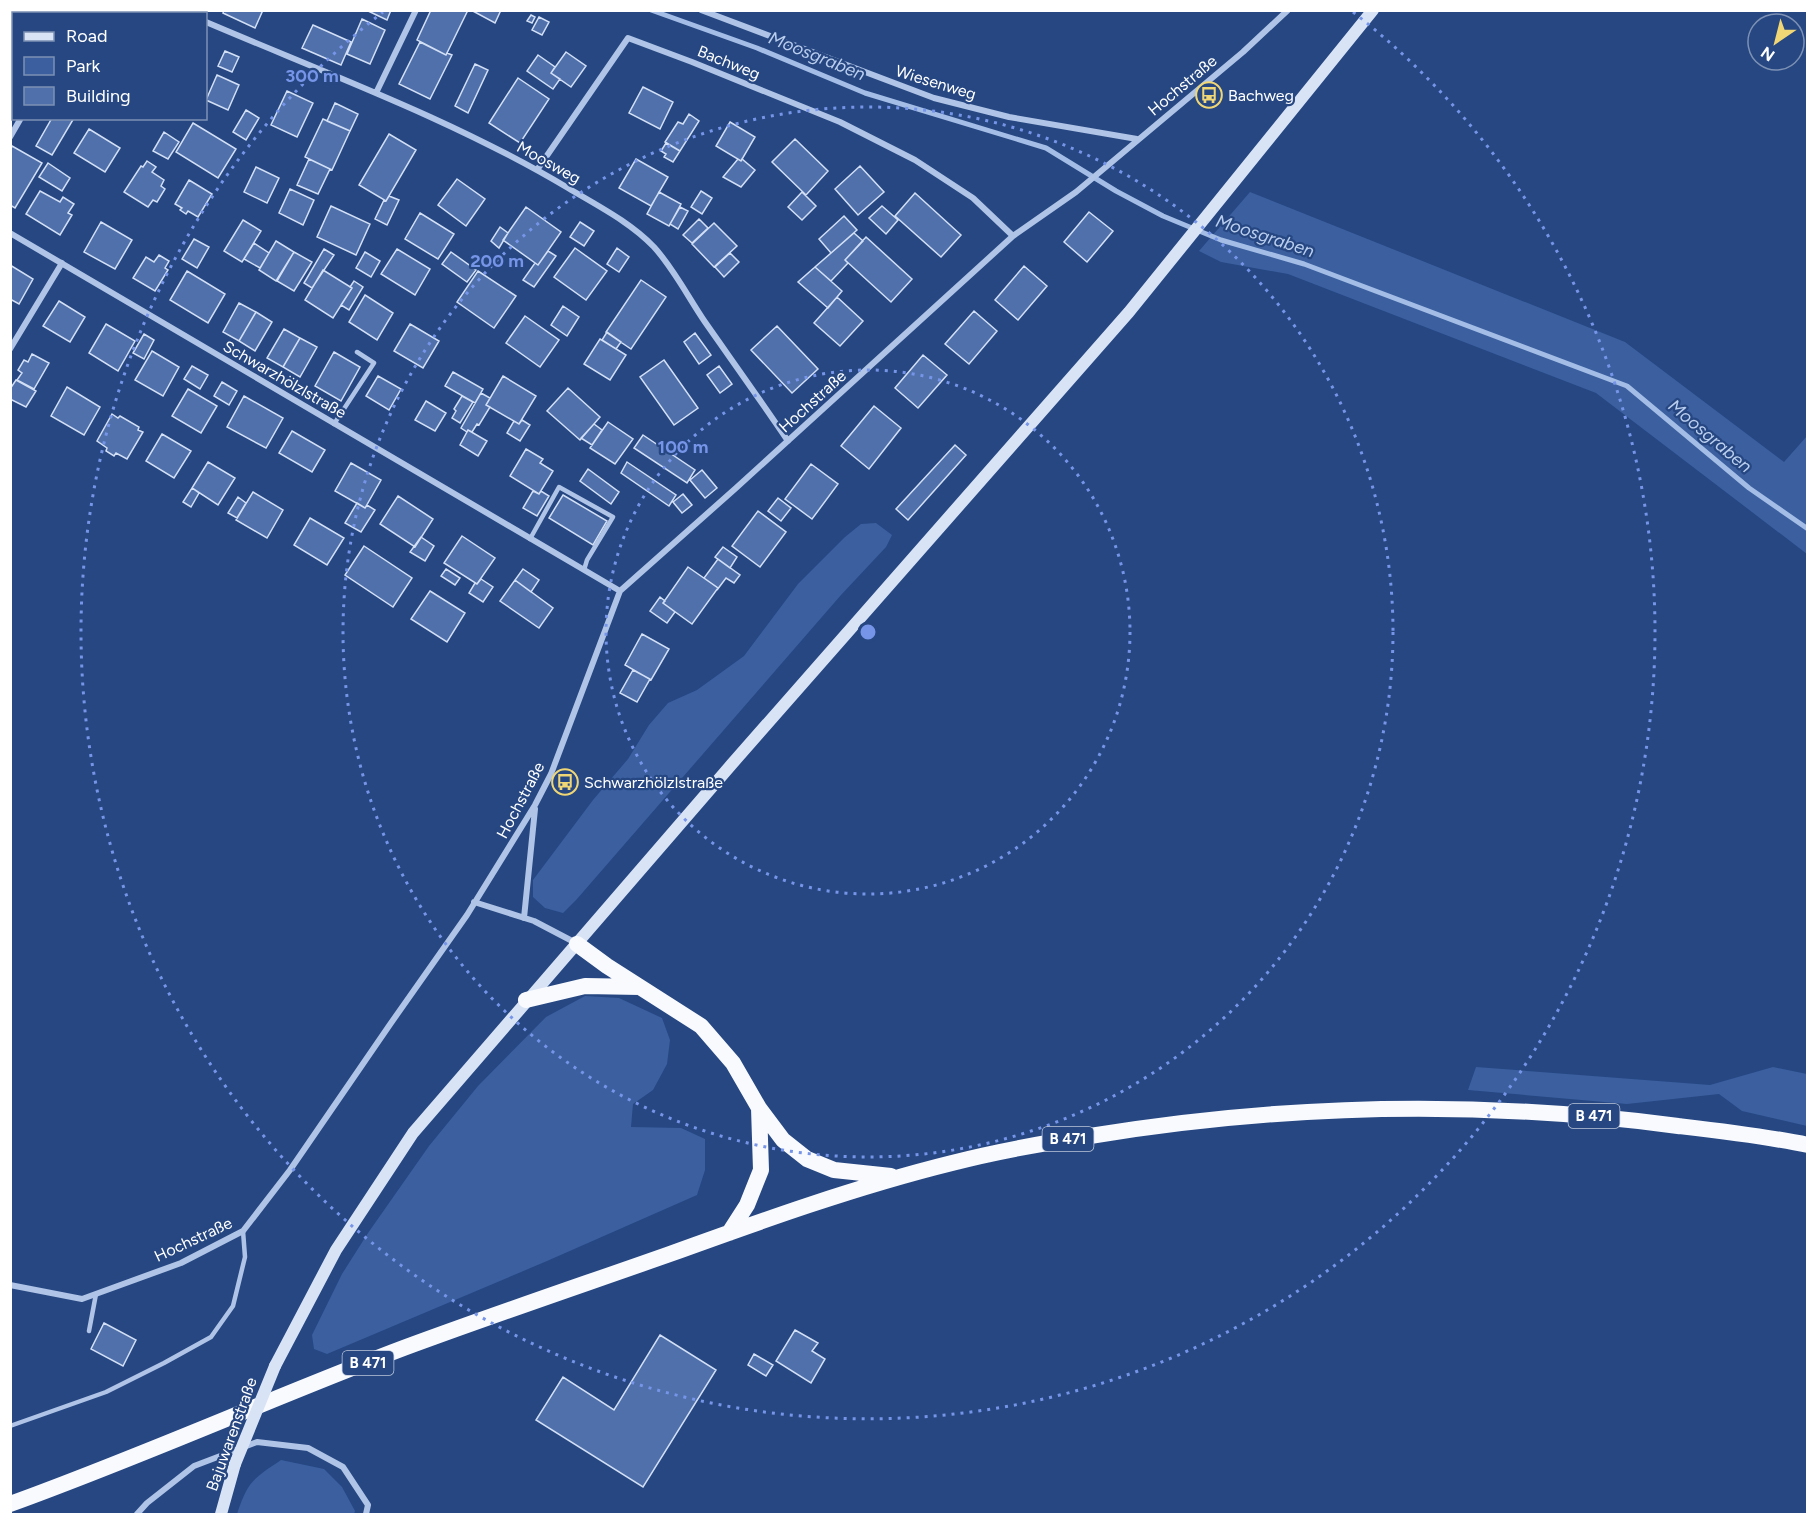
<svg xmlns="http://www.w3.org/2000/svg" width="1818" height="1525" viewBox="0 0 1818 1525" font-family="Figtree,sans-serif">
	<style>
		.green { fill: #3b5f9f }
		.lines { fill: none; stroke-linecap: round; stroke-linejoin: round }
		.stream { stroke: #a3bde7; stroke-width: 5 }
		.building { fill: #4f70ab; stroke: #d2dff5; stroke-width: 1.5 }
		.service { stroke: #afc4e7; stroke-width: 4.5 }
		.minor { stroke: #afc4e7; stroke-width: 6 }
		.secondary { stroke: #d8e3f6; stroke-width: 12 }
		.trunk { stroke: #f8fafe; stroke-width: 16 }
		.secondary-bridge { stroke: #d8e3f6; stroke-width: 12 }
		.ring { fill: none; stroke: #7795e8; stroke-width: 3; stroke-dasharray: 3 6 }
		.labels { text-anchor: middle; stroke-width: 4.5; stroke-linejoin: round; paint-order: stroke }
		.shield { fill: #264782; stroke: #bec8da; stroke-width: 1.5 }
		.shield-label { font-size: 15px; font-weight: bold; fill: #fff }
		.street-label { font-size: 16px; fill: #fff; stroke: #264782 }
		.poi-label { font-size: 16px; fill: #fff; stroke: #264782; text-anchor: start }
		.water-label { font-size: 18px; font-style: italic; fill: #baceee; stroke: #264782 }
		.centre { fill: #7795e8; stroke: #264782; stroke-width: 3 }
		.ring-label { font-size: 18px; text-anchor: middle; font-weight: bold; fill: #7795e8; stroke: #264782; stroke-width: 4.5; stroke-linejoin: round; paint-order: stroke }
	</style>
	<rect width="100%" height="100%" fill="#264782"/>
	<path class="green" d="M1250 192 1625 342 1784 462 1807 436V554L1596 393 1288 274 1221 262 1199 251Z
		M876 523 892 535 886 547 841 595 577 899 563 913 545 908 533 897V880L593 800 628 759 649 725 668 703 697 690 744 656 798 584 845 537 861 524Z
		M585 996 619 998 662 1018 670 1040 667 1064 653 1090 633 1104 631 1127 681 1128 705 1139V1170L697 1195 547 1261 327 1354 314 1349 312 1335 342 1274 368 1233 429 1146 478 1086 546 1017Z
		M1476 1067 1710 1085 1773 1067 1807 1074V1126L1742 1111 1719 1094 1627 1104 1468 1090Z
		M281 1460 324 1469 342 1487 355 1511 354 1514H237C248 1481 253 1479 281 1460Z"/>
	<g class="lines">
		<path class="stream" d="M651 10 757 48 865 93 1046 148 1116 191 1163 216 1221 240 1304 264 1627 386 1749 488 1808 529"/>
	</g>
	<path class="building" d="M66 10H104L103 14H64Z
		M224 10H263L255 28 223 13Z
		M366 10H391L387 20Z
		M431 10H468L446 55 417 40Z
		M471 10H501L495 23Z
		M531 15 535 17 532 23 527 21Z
		M10 16 14 18V52L10 51Z
		M539 17 549 22 542 35 532 30Z
		M362 19 385 30 370 64 347 54Z
		M313 25 351 42 341 65 302 48Z
		M420 42 446 55 447 53 452 55 430 99 399 84Z
		M225 51 239 57 232 72 218 66Z
		M566 52 586 66 571 87 551 73Z
		M538 55 555 67 551 73 560 79 553 89 527 71Z
		M475 64 488 70 468 113 455 106Z
		M10 75 14 77V92L10 97Z
		M217 75 239 85 228 110 206 100Z
		M518 78 549 99 520 143 489 123Z
		M643 87 673 102 660 129 629 113Z
		M287 91 313 103 297 137 271 125Z
		M335 103 358 114 350 131 327 121Z
		M246 110 259 118 246 140 233 132Z
		M689 114 699 121 680 151 665 142 678 122 683 124Z
		M52 118H74L52 155 36 146Z
		M323 119 350 131 332 170 305 157Z
		M730 122 755 137 741 161 716 146Z
		M193 123 236 149 218 178 176 152Z
		M89 129 120 148 105 172 74 153Z
		M164 132 179 142 168 159 153 151Z
		M389 134 416 150 386 201 359 185Z
		M795 139 828 171 806 195 772 162Z
		M666 143 680 151 673 162 664 157 666 154 661 151Z
		M12 146 42 163 15 208 10 205V149Z
		M309 159 330 169 318 194 297 185Z
		M636 159 668 177 651 206 619 188Z
		M738 159 741 161 742 159 755 170 741 187 723 177Z
		M147 161 156 167 152 172 164 180 161 186 165 189 157 202 153 200 148 207 124 192 141 166 143 167Z
		M48 163 70 178 62 191 39 177Z
		M860 166 884 192 858 215 835 189Z
		M256 167 279 178 267 203 244 192Z
		M457 179 485 199 466 226 438 205Z
		M189 180 212 194 198 217 188 211 186 214 180 210 182 208 175 204Z
		M290 189 314 200 303 225 279 213Z
		M40 191 60 202 63 197 74 204 68 213 72 215 60 235 26 214Z
		M701 191 712 198 702 214 691 207Z
		M659 192 681 204 669 226 647 214Z
		M802 192 816 206 802 220 788 207Z
		M915 193 961 235 941 257 895 216Z
		M389 196 399 200 387 225 375 219 384 200 386 201Z
		M331 206 370 224 356 255 317 237Z
		M882 206 898 220 886 234 869 218Z
		M526 207 561 232 538 265 503 240Z
		M680 207 688 211 678 229 670 224Z
		M1089 212 1113 231 1087 262 1064 242Z
		M420 213 454 234 438 259 405 239Z
		M844 216 857 230 831 253 819 239Z
		M699 219 708 228 692 243 683 235Z
		M243 220 261 231 242 262 224 251Z
		M101 222 132 240 115 269 84 252Z
		M580 222 594 231 584 246 570 237Z
		M714 223 737 246 714 267 692 244Z
		M500 227 508 233 499 248 491 241Z
		M854 233 863 241 845 260 848 263 831 281 815 267Z
		M866 237 912 279 891 302 845 260Z
		M194 239 209 247 197 268 182 259Z
		M276 241 294 252 276 281 259 270Z
		M254 243 269 253 260 268 244 259Z
		M575 248 607 271 586 300 554 277Z
		M617 248 629 257 619 272 607 264Z
		M324 249 334 255 312 288 304 283Z
		M397 249 430 269 415 295 381 274Z
		M548 251 556 256 534 287 523 280 535 263 538 265Z
		M294 252 312 262 294 291 277 281Z
		M365 252 380 261 371 277 356 268Z
		M451 252 476 270 467 282 442 264Z
		M730 253 739 262 724 277 715 267Z
		M159 255 169 261 165 268 168 270 155 291 133 278 146 257 154 262Z
		M10 265 33 279 19 304 10 299Z
		M1024 266 1047 286 1018 320 995 300Z
		M815 267 842 291 828 308 798 282Z
		M323 270 352 288 333 318 305 300Z
		M187 271 225 294 208 323 170 300Z
		M478 271 516 296 494 328 457 302Z
		M641 280 666 297 631 349 606 332Z
		M354 281 363 287 349 310 341 305 352 288 350 287Z
		M365 295 393 313 377 340 349 322Z
		M837 297 863 321 840 346 814 323Z
		M59 301 85 317 70 342 43 326Z
		M239 303 256 312 239 341 223 332Z
		M563 306 579 317 567 336 551 325Z
		M974 311 997 331 969 364 945 344Z
		M256 312 272 322 255 351 239 341Z
		M525 316 559 340 540 367 506 343Z
		M106 324 135 341 118 371 89 353Z
		M410 324 439 341 423 368 394 351Z
		M777 326 818 369 792 393 751 350Z
		M284 329 300 338 283 367 267 358Z
		M607 332 621 342 616 349 602 340Z
		M695 333 711 355 699 364 684 342Z
		M144 334 154 340 144 359 133 353Z
		M300 338 317 347 300 377 283 367Z
		M600 339 626 355 610 380 584 364Z
		M152 351 179 367 163 396 135 380Z
		M334 352 360 367 341 401 315 386Z
		M32 354 49 363 34 389 17 380 22 373 18 370 24 360 28 362Z
		M923 355 947 375 918 408 895 388Z
		M664 360 698 408 674 425 640 377Z
		M192 366 208 375 200 389 184 379Z
		M719 366 732 384 720 393 707 375Z
		M453 372 483 389 475 403 445 386Z
		M378 376 401 389 389 410 366 396Z
		M503 376 536 396 519 424 486 405Z
		M16 380 36 391 26 407 10 399V389Z
		M222 382 237 391 229 405 214 396Z
		M67 387 100 407 84 435 51 416Z
		M568 388 600 417 580 440 547 411Z
		M188 389 217 406 201 433 172 416Z
		M481 393 490 398 486 405 490 407 479 425 477 424 472 432 468 430 467 432 461 428Z
		M244 396 283 418 266 448 227 427Z
		M462 396 473 402 460 423 452 418 456 411 454 409Z
		M426 401 446 413 435 431 415 420Z
		M874 406 901 428 869 469 841 446Z
		M112 414 118 418 120 416 139 427 138 430 143 432 127 459 116 453 114 456 106 451 107 448 97 441Z
		M522 420 530 425 520 441 507 433 514 421 519 424Z
		M608 422 633 439 615 464 590 448Z
		M594 424 602 430 592 445 581 438Z
		M468 430 487 441 478 456 460 445Z
		M292 431 325 450 312 472 279 453Z
		M162 434 191 451 174 478 146 461Z
		M643 435 695 470 687 483 634 448Z
		M955 445 966 455 908 520 896 509Z
		M526 449 543 459 540 463 553 471 539 494 510 476Z
		M208 462 235 478 218 505 192 488Z
		M627 462 676 495 669 506 621 473Z
		M351 463 381 480 365 508 335 491Z
		M811 464 838 484 812 519 785 499Z
		M588 469 619 492 611 504 580 481Z
		M702 470 717 488 705 498 690 480Z
		M192 488 199 493 191 507 183 502Z
		M533 491 539 494 541 491 549 496 537 516 523 508Z
		M253 492 283 510 267 538 236 520Z
		M683 494 692 505 682 513 673 502Z
		M563 495 607 521 593 545 549 518Z
		M398 496 433 519 415 547 380 524Z
		M238 497 246 503 237 518 228 513Z
		M778 498 791 508 781 521 768 511Z
		M357 503 365 508 367 505 375 510 361 532 345 523Z
		M758 511 786 532 760 567 732 546Z
		M310 518 344 538 327 565 294 545Z
		M462 536 495 558 477 584 444 563Z
		M421 537 434 546 425 561 410 552Z
		M364 546 412 578 393 607 345 575Z
		M723 547 737 557 730 568 715 557Z
		M718 559 740 575 734 583 726 578 717 590 718 588 704 578Z
		M688 567 718 588 692 624 663 603Z
		M446 569 460 578 455 585 441 576Z
		M523 569 539 580 531 592 515 580Z
		M481 579 493 587 483 602 469 593 475 583 477 584Z
		M515 580 553 608 539 628 500 601Z
		M430 591 465 613 447 642 411 619Z
		M660 597 665 601 663 603 675 612 667 623 650 611Z
		M642 634 669 649 651 680 625 665Z
		M633 670 650 679 637 702 620 693Z
		M104 1323 136 1340 123 1366 91 1349Z
		M795 1330 818 1343 812 1351 825 1359 811 1383 776 1361Z
		M660 1335 716 1370 643 1487 536 1420 563 1377 614 1410Z
		M754 1354 773 1365 766 1376 748 1365Z"/>
	<g class="lines">
		<path class="service" d="M334 424 374 363 357 352
			M530 539 559 487 613 517 587 560 584 570
			M89 1331 96 1294
			M10 1426 106 1392 164 1363 211 1337 233 1306 245 1257 243 1231"/>
		<path class="minor" d="M178 10 185 14
			M701 10 934 98 1009 117 1137 139
			M206 22C328 74 454 120 568 188 598 206 630 222 654 247 674 269 688 297 705 322 733 362 761 401 788 441
			M376 93 416 10
			M10 137 21 118
			M537 170 628 38 692 62 840 122 915 160 973 198 1013 236
			M10 233 620 591
			M10 349 62 263
			M474 902 534 921 576 943
			M524 918 535 809
			M10 1285 82 1299 181 1263 243 1231 290 1170 391 1023 467 915 535 805 551 774 620 591 736 488 1013 236 1076 192 1243 52 1288 10
			M137 1514 147 1503 194 1466 257 1442 308 1448 343 1467 368 1505 366 1514"/>
		<path class="secondary" d="M275 1366 336 1250 413 1133 731 765 1129 312 1373 10
			M221 1514 235 1464"/>
		<path class="trunk" d="M577 944 607 966 701 1026 733 1063 759 1108 783 1140 807 1159 834 1170 891 1176
			M526 1000 585 986 640 987
			M729 1233 747 1205 761 1170 759 1108
			M10 1504C140 1457 265 1401 393 1352 484 1318 576 1287 667 1255 761 1221 855 1187 952 1163 998 1151 1044 1143 1090 1136 1284 1104 1483 1100 1678 1126 1721 1131 1765 1136 1808 1145"/>
		<path class="secondary-bridge" d="M235 1464 275 1366"/>
	</g>
	<g class="ring">
		<circle cx="868" cy="632" r="262"/>
		<circle cx="868" cy="632" r="525"/>
		<path d="M1353 12A787 787 0 1 1 383 12"/>
	</g>
	<defs>
		<g id="bus-ring" transform="scale(1.35)"><circle r="9.5" fill="#264782" stroke="#f0d674" stroke-width="1.5"/><path d="M-5-6H5V4H4V6H2V4H-2V6H-4V4H-5ZM-3.5-4V0h7V-4ZM-3.5 1.2v1.5H-2V1.2ZM2 1.2v1.5H3.5V1.2Z" fill="#f0d674"/></g>
	</defs>
	<g fill-rule="evenodd">
		<use href="#bus-ring" x="1209" y="95"/>
		<use href="#bus-ring" x="565" y="782"/>
	</g>
	<g class="labels">
		<g class="shield">
			<rect x="1568.5" y="1104" width="51" height="24" rx="4.5"/>
			<rect x="1042.5" y="1127" width="51" height="24" rx="4.5"/>
			<rect x="342.5" y="1351" width="51" height="24" rx="4.5"/>
		</g>
		<g class="shield-label">
			<text x="1594" y="1121">B 471</text>
			<text x="1068" y="1144">B 471</text>
			<text x="368" y="1368">B 471</text>
		</g>
		<g class="street-label">
			<text transform="translate(729 62) rotate(22)" y="6">Bachweg</text>
			<text transform="translate(936 82) rotate(17)" y="6">Wiesenweg</text>
			<text transform="translate(1182 85) rotate(-40)" y="6">Hochstraße</text>
			<text transform="translate(549 162) rotate(29)" y="6">Moosweg</text>
			<text transform="translate(285 379) rotate(30)" y="6">Schwarzhölzlstraße</text>
			<text transform="translate(812 401) rotate(-42)" y="6">Hochstraße</text>
			<text transform="translate(520 800) rotate(-62)" y="6">Hochstraße</text>
			<text transform="translate(193 1239) rotate(-25)" y="6">Hochstraße</text>
			<text transform="translate(231 1434) rotate(-70)" y="6">Bajuwarenstraße</text>
		</g>
		<g class="poi-label">
			<text x="1228" y="101">Bachweg</text>
			<text x="584" y="788">Schwarzhölzlstraße</text>
		</g>
		<g class="water-label">
			<text transform="translate(817 56) rotate(22)" y="6">Moosgraben</text>
			<text transform="translate(1265 236) rotate(18)" y="6">Moosgraben</text>
			<text transform="translate(1710 436) rotate(40)" y="6">Moosgraben</text>
		</g>
	</g>
	<circle cx="868" cy="632" r="9" class="centre"/>
	<g class="ring-label">
		<text x="312" y="82">300 m</text>
		<text x="497" y="267">200 m</text>
		<text x="683" y="453">100 m</text>
	</g>
	<rect width="1818" height="1525" fill="none" stroke="#ffffff" stroke-width="24"/>
	<rect x="12" y="12" width="195" height="108" fill="#264782" stroke="#7d91b4" stroke-width="1.5"/>
	<rect x="24" y="32" width="30" height="9" fill="#d8e3f6" stroke="#7d91b4" stroke-width="1.5"/>
	<text x="66" y="42" font-size="18" fill="#ffffff">Road</text>
	<rect x="24" y="57" width="30" height="18" fill="#3b5f9f" stroke="#7d91b4" stroke-width="1.5"/>
	<text x="66" y="72" font-size="18" fill="#ffffff">Park</text>
	<rect x="24" y="87" width="30" height="18" fill="#4f70ab" stroke="#7d91b4" stroke-width="1.5"/>
	<text x="66" y="102" font-size="18" fill="#ffffff">Building</text>
	<g transform="translate(1776 42) rotate(215)"><circle r="28" fill="#264782" stroke="#7d91b4" stroke-width="1.5"/>
	<path d="M0-4.5L10 22L0 15L-10 22Z" fill="#f0d674"/>
	<text y="-9" font-size="16" font-weight="bold" text-anchor="middle" fill="#ffffff">N</text>
	</g>
</svg>
